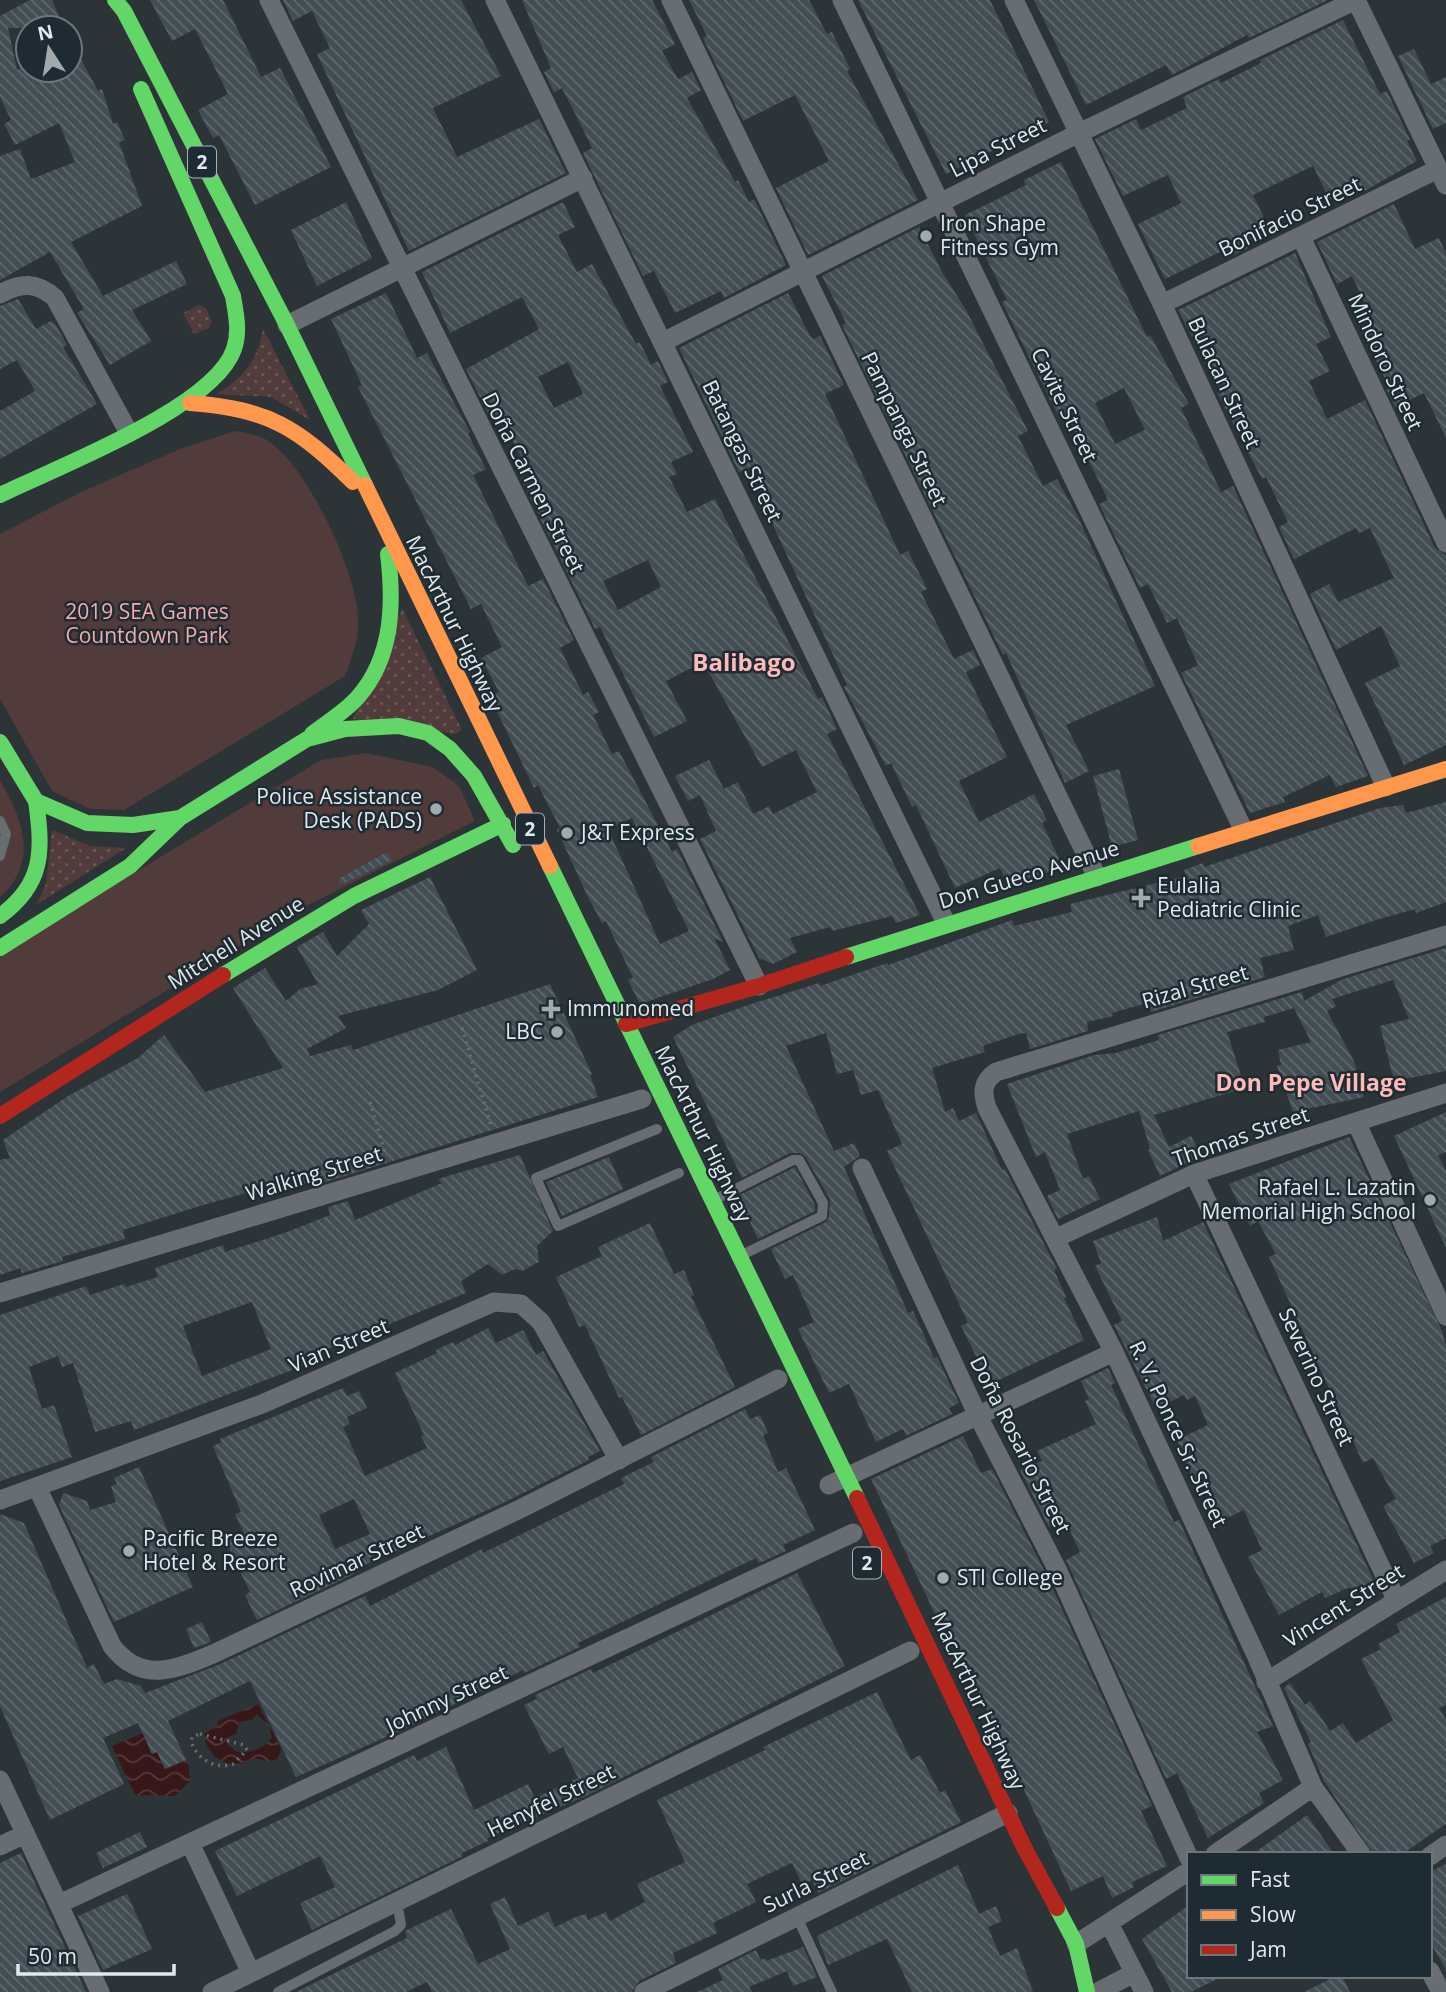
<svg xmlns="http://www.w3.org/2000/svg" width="1446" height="1992" viewBox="0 0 1446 1992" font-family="'Open Sans',sans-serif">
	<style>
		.grass { fill: url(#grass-dots) }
		.park { fill: #523b3b }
		.water { fill: url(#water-waves); fill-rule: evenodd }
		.building { fill: url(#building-back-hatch); fill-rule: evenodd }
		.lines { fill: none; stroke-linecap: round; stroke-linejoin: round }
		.path { stroke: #696f72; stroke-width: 3.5; stroke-dasharray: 2 5; stroke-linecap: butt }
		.lane { stroke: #676d71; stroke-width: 10 }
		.street { stroke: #676d71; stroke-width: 19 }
		.fast { stroke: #63d668; stroke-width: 16 }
		.slow { stroke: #ff974d; stroke-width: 16 }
		.jam { stroke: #b3261e; stroke-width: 16 }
		.poi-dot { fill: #a2aaae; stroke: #1e2b32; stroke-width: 2.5 }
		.labels { text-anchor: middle; stroke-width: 5; stroke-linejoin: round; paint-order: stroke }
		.shield { fill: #1e2b32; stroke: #a6b0b6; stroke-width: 2 }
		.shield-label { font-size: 19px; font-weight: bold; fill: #e1e9ee }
		.street-label { font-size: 21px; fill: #e1e9ee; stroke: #1e2b32 }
		.poi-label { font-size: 21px; fill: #e1e9ee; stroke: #1e2b32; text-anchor: start }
		.park-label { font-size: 21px; fill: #f6aaab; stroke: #1e2b32 }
		.neighbourhood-label { font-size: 23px; font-weight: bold; fill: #feb9b9; stroke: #1e2b32 }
		.quarter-label { font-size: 24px; font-weight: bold; fill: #feb9b9; stroke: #1e2b32 }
	</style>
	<defs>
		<pattern id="grass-dots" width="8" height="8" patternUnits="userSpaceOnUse" patternTransform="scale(1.75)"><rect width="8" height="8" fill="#523b3b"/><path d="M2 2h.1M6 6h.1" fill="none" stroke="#6b5758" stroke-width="1.8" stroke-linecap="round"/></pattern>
		<pattern id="water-waves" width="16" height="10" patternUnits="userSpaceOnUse" patternTransform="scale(1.75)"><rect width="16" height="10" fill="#381719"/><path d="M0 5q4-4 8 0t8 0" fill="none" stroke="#54393b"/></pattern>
		<pattern id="building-back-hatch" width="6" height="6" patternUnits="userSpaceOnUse" patternTransform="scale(1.75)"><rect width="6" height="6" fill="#434e54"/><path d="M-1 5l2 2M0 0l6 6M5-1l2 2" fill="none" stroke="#5e686d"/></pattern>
	</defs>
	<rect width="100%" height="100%" fill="#2c3438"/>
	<path class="grass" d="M199 305 206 308 212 322 209 328 194 334 183 313Z
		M263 329 310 420 271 397 217 394C245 376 257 361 263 329Z
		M402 608 462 730 455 734 353 719Z
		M52 830 90 846 126 848 36 905 46 884Z"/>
	<path class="park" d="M235 431C249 433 264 436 275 446 311 476 360 577 358 624 358 643 351 659 345 676L124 810 90 809 52 791 0 699V534L81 492 180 449Z
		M366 753 433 767 459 786 475 821 304 907 0 1092V954L321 760Z
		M0 780C22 818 40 862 0 897Z"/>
	<path class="water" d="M258 1704 281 1749 278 1758C270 1764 266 1759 257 1759 249 1758 242 1764 234 1764 218 1764 205 1749 204 1734L217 1726 218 1721ZM257 1714 269 1727 272 1737C266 1748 248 1754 238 1752 234 1751 232 1747 228 1745L227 1738 236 1734 239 1722 252 1720Z
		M143 1733 153 1743 148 1745 151 1754 157 1752 165 1769 186 1760 188 1762 190 1781 175 1796 135 1795 112 1746Z"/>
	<path class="building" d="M30 0H52L64 28H8L17 70 28 64V70H70V39L98 91 102 89 113 124 117 122 125 140 119 142 142 206 71 242 103 296 176 261 187 284 132 310 151 341 110 365 77 313 84 309 50 252 0 280V156L20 149 31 179 75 162 59 123 15 145 4 124 11 120 0 97V16Z
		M150 0H223L261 77 280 68 331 167 255 205 219 135 213 138 198 110 228 94 195 29 172 41Z
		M283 0H461L501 76 433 108 457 157 539 119 566 173 409 251 317 54 330 48 312 11 293 21Z
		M522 0H652L675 44 662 51 678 79 692 72 701 90 687 98 735 182 738 180 749 202 754 199 786 265 724 298 721 291 675 313 654 271 643 276 583 153 592 148 574 111 562 88 554 92 544 72 551 68Z
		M689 0H809L827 34 832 32 850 69 847 71 918 200 808 255 776 188 829 161 795 95 743 121 703 38 707 36Z
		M858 0H990L1049 122 946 174Z
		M1034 0H1328L1249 38 1247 35 1172 75 1166 65 1086 105Z
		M1343 20 1380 94 1387 91 1410 140 1407 141 1417 161 1361 193 1358 187 1330 200 1313 166 1253 195 1270 230 1245 243 1248 248 1227 258 1224 250 1165 279 1138 224 1181 203 1168 175 1123 196 1095 139 1136 119 1141 130 1187 108 1183 97 1219 79 1221 83 1261 63 1260 60Z
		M1414 49 1431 84 1446 77V123L1433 129 1398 56Z
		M1061 162 1147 337 1150 335 1189 404 1181 408 1221 492 1233 486 1368 776 1336 787 1330 775 1283 797 1285 802 1250 813 1181 673 1198 665 1177 618 1167 623 1148 584 1140 588 1099 504 1108 500 1067 416 1060 419 1033 365 1002 302 1007 300 965 215 1026 185 1024 180ZM1124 388 1145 430 1115 444 1095 403Z
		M346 202 372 258 317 286 291 230Z
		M563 202 575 227 558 235 577 272 592 264 636 344 640 342 651 365 658 361 668 382 660 386 693 452 671 462 677 474 669 477 687 512 715 499 802 668 818 699 822 697 837 729 827 734 920 915 896 923 892 916 832 931 830 927 790 938 797 952 773 964 759 958 700 839 716 831 700 795 688 801 675 776 709 760 724 789 738 782 753 814 769 806 773 814 817 792 796 750 762 767 703 662 666 681 687 721 654 737 600 627 595 629 521 479 530 475 501 417 492 421 466 369 539 329 522 297 450 333 422 272ZM568 362 583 394 554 408 538 377ZM648 560 661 587 618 610 603 581Z
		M1394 204 1415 249 1439 238 1446 253V438L1424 393 1395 407 1387 390 1390 388 1360 329 1374 323 1352 276 1337 284 1317 242Z
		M919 227 942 272 966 310 1028 431 1018 436 1043 486 1057 479 1077 515 1155 686 1066 725 1089 771 1065 783 1006 653 1003 655 842 325 846 323 822 276Z
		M1295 253 1331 337 1316 344 1330 371 1309 381 1327 419 1365 400 1435 548 1446 555V745L1404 765 1365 683 1400 666 1381 626 1336 650 1310 594 1329 584 1338 602 1394 578 1370 528 1359 533 1356 528 1294 559 1279 527 1288 522 1266 477 1262 479 1239 435 1217 392 1220 391 1178 310Z
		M386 293 417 358 427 353 470 432 468 434 486 469 473 475 528 586 543 579 574 640 560 648 583 695 588 692 599 712 593 715 612 754 619 751 672 852 677 849 723 942 714 938 730 970 713 979 640 1004 628 980 633 978 606 921 602 923 588 897 557 830 560 828 538 785 534 788 490 697 499 692 481 658 502 647 481 604 471 609 358 387 362 385 331 319ZM632 818 689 931 660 944 608 829Z
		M788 293 810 336 814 339 820 336 844 385 825 394 900 555 908 551 927 589 921 592 954 659 973 650 980 665 966 672 1007 757 959 781 979 822 1034 794 1047 820 1042 823 1062 865 1030 881 1009 887 1000 868 955 888 916 805 912 807 891 763 886 766 844 687 847 685 765 508 772 505 753 466 739 472 680 350 679 348Z
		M18 299 36 329 51 321 56 325 67 345 63 347 97 404 0 459V411L35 391 17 360 0 369V306Z
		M1119 769 1138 840 1112 847 1093 776Z
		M1446 802V902L1416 913 1415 909 1376 920 1326 937 1318 915 1288 926 1294 950 1260 958 1265 977 1151 1012 1147 1003 1112 1013 1113 1016 1087 1022 1088 1031 1030 1049 1026 1033 1018 1034 983 1046 985 1052 932 1068 945 1112 953 1108 959 1121 976 1113 1002 1170 1005 1169 1057 1269 1054 1270 1066 1297 1064 1298 1084 1340 990 1384 961 1326 968 1323 887 1151 902 1144 878 1090 861 1095 853 1070 837 1074 826 1033 786 1046 834 1151 854 1143 860 1156 844 1167 908 1313 913 1311 934 1358 937 1357 959 1403 949 1408 952 1414 906 1436 903 1429 876 1442 849 1384 829 1393 798 1329 814 1322 793 1275 785 1279 771 1249 826 1222 829 1217 830 1199 805 1156 800 1153H790L742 1178 673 1037 692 1025 748 1005 819 983 820 986 887 963 888 965 1012 920 1014 926 1072 912 1070 904 1186 876 1184 870 1203 863 1204 867 1380 808 1403 805 1406 813Z
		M387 852 392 860 341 885 338 879Z
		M430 877 477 970 438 990 338 1016 346 1028 307 1049 310 1056 351 1045 353 1050 550 984 592 1074 590 1075 598 1097 322 1183 321 1180 298 1186 296 1179 200 1206 123 1230 125 1239 62 1257 63 1261 22 1273 20 1268 0 1275V1160L10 1158 3 1140 68 1096 138 1058 164 1035 205 1092 283 1068 233 988 265 968 286 1001 300 989 318 984 297 947 323 932 337 956 369 924 361 910Z
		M1446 948V1071L1394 1081 1380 1026 1409 1019 1393 980 1332 999 1336 1006 1327 1011 1354 1061 1364 1097 1293 1112 1277 1066 1281 1065 1278 1050 1311 1042 1294 1008 1264 1017 1265 1022 1227 1032 1245 1088 1154 1115 1169 1147 1191 1136 1201 1156 1160 1176 1148 1150 1150 1149 1139 1111 1067 1134 1083 1179 1089 1176 1100 1199 1058 1219 1047 1196 1060 1190 1045 1152 1036 1157 1007 1084 1094 1055 1116 1053 1159 1040 1158 1035 1302 992 1304 1001 1343 979Z
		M1446 1112V1152L1438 1155 1446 1171V1248L1394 1136Z
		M1349 1137 1442 1331 1446 1345V1538L1430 1546 1434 1553 1414 1563 1383 1506 1396 1499 1373 1458 1363 1463 1269 1257 1276 1254 1258 1221 1250 1226 1229 1184Z
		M520 1155 553 1231 537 1246 539 1262 522 1271 515 1269 502 1275 488 1264 461 1281 466 1293 303 1359 305 1365 134 1430 131 1421 95 1432 73 1363 62 1367 58 1356 29 1367 42 1409 54 1405 72 1457 0 1481V1315L86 1286 90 1295 124 1284 126 1287 158 1277 155 1268 223 1245 225 1252 287 1232 330 1215 328 1207 348 1201 355 1220 442 1183 438 1179ZM252 1302 271 1349 202 1376 183 1326Z
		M609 1157 623 1189 562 1216 546 1182Z
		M795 1167 815 1205V1211L758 1239 738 1196Z
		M1157 1217 1163 1241 1203 1222 1374 1581 1352 1591 1350 1587 1325 1598 1322 1592 1279 1615 1248 1557 1262 1550 1244 1510 1223 1520 1210 1494 1207 1496 1203 1488 1198 1491 1177 1440 1208 1425 1195 1396 1187 1400 1184 1395 1156 1408 1114 1325 1122 1321 1095 1266 1101 1263 1093 1241Z
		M650 1223 674 1274 684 1270 694 1295 691 1296 735 1387 641 1435 622 1397 619 1398 585 1325 579 1327 556 1277 602 1256 598 1247Z
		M488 1328 496 1343 523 1330 536 1355 543 1351 600 1451 588 1457 589 1460 501 1504 353 1570 354 1574 257 1620 245 1595 250 1592 226 1542 244 1533 235 1514 241 1512 213 1446 222 1442 220 1439 343 1388 347 1396 359 1391 367 1408 347 1417 350 1424 343 1427 365 1476 427 1448 421 1436 424 1435 395 1373 437 1353 436 1350 453 1342 455 1345ZM354 1499 370 1534 335 1549 319 1515Z
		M1108 1368 1115 1383 1111 1385 1174 1522 1179 1520 1273 1726 1257 1732 1283 1780 1259 1793 1264 1803 1208 1838 1177 1773 1166 1779 1066 1560 1080 1552 1065 1520 1049 1527 1020 1470 1042 1461 1037 1451 1096 1424 1085 1401 1089 1399 1081 1381Z
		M745 1409 750 1419 760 1415 768 1433 763 1435 778 1472 786 1468 815 1530 783 1545 786 1551 759 1563 756 1558 578 1643 580 1647 524 1673 523 1670 402 1730 296 1777 250 1681 168 1721 186 1760 165 1769 157 1752 152 1754 138 1723 103 1738 124 1784 50 1820 0 1706V1514L24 1523 87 1668 94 1664 104 1684 117 1679 141 1686 145 1693 218 1665 365 1596 370 1606 482 1549 483 1553 624 1484 621 1478 654 1462 651 1457Z
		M963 1436 981 1473 992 1469 1046 1574 1152 1806 1141 1811 1167 1866 1132 1882 1134 1887 1112 1898 1103 1876 1071 1891 960 1652 957 1653 938 1613 935 1614 871 1479Z
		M139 1467 193 1587 114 1622 59 1505 63 1493 87 1501 90 1510 116 1502 111 1486 117 1484 114 1478Z
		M797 1573 845 1666 586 1796 487 1838 488 1841 462 1853 463 1856 312 1930 300 1903 335 1887 320 1856 237 1896 215 1851 414 1755 417 1761 446 1747 474 1810 528 1784 535 1798 578 1778 563 1747 549 1754 524 1705 537 1699 535 1695 591 1669 593 1673Z
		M1446 1597V1705L1439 1708 1446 1720V1824L1402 1854H1373L1324 1781 1308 1744 1311 1742 1284 1688 1290 1683 1305 1705 1310 1701 1330 1731 1343 1723 1356 1743 1393 1720 1361 1659 1381 1649 1378 1644 1400 1632 1396 1624Z
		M202 1622 211 1642 194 1648 186 1629Z
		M877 1692 911 1760 920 1755 940 1793 945 1790 961 1822 818 1893 812 1880 802 1884 792 1863 747 1884 756 1902 713 1923 717 1933 673 1953 676 1963 639 1981 632 1992H432L427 1982 406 1992H296L407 1938 405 1931 451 1909 478 1964 510 1949 490 1904 505 1897 518 1926 548 1912 555 1927 578 1916 586 1914 588 1920 606 1912 610 1921 645 1902 637 1884 685 1862 657 1800 765 1750 763 1747Z
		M1307 1815 1334 1854H1253Z
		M140 1832 147 1847 103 1868 96 1853Z
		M21 1853 86 1992H0V1863Z
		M1446 1864V1970L1430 1942V1872Z
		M958 1865 979 1914 996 1906 1002 1921 988 1927 1000 1956 1017 1948 1033 1992H912L887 1939 828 1965 817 1936Z
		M127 1894 152 1949 103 1970 78 1916Z
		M1189 1905V1976H1223L1191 1992H1172L1142 1939Z
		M803 1947 817 1977 793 1986 787 1971 749 1987 752 1992H697L723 1980 718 1969 756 1950 761 1960 765 1958 766 1961Z
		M1336 1976H1342L1350 1992H1304Z"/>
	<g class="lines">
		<path class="path" d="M462 1028 491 1126
			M370 1102 386 1156
			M200 1734 244 1745 247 1750 233 1764C214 1770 198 1759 191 1742L192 1737Z"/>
		<path class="lane" d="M0 821 6 834 0 856
			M657 1129 536 1178 558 1226 679 1173
			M718 1198 793 1160H799L823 1203 822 1216 746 1253
			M797 1917 832 1992
			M278 1992 395 1931 401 1925 397 1902"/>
		<path class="street" d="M269 0 759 986
			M495 0 946 923
			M671 0 1097 877
			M842 0 1244 831
			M1014 0 1162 304 1386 787
			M1356 0 1446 185
			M1301 237 1446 543
			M0 294C21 282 37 282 55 298L129 433
			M1162 304 1438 169
			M287 325 583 178
			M663 342 1079 133 1356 0
			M1356 1122 1446 1316
			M862 1168 978 1416 1057 1569 1189 1858
			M1194 1174 1396 1599
			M1056 1238 1194 1174 1446 1093
			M0 1293 642 1099
			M829 1485 1114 1352
			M37 1487 112 1646C141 1684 175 1670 213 1654L520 1509 778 1379
			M0 1500 262 1404 494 1302 521 1304 541 1322 619 1460
			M1266 1682 1446 1570
			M0 1780 100 1992
			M190 1843 251 1973
			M0 1846 25 1834
			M1215 1854 1313 1787
			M1361 1854 1313 1787 1256 1655 1114 1352 987 1108C982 1092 982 1082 996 1072L1446 935
			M1430 1856 1446 1845
			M59 1904 853 1533
			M1110 1925 1144 1992
			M1076 1944 1189 1871
			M1430 1971 1441 1992
			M212 1992 910 1651
			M644 1992 1008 1813
			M1098 1992 1134 1973"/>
		<path class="fast" d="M115 0 124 11 287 325 365 485
			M0 495C57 467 214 408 234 349 240 331 236 314 233 296L141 89
			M312 734C327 722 345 712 358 697 393 657 394 604 388 554
			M0 742 36 801 87 823 133 825 180 818 307 739 345 729 399 726 428 733 450 749 474 776 513 845
			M550 866 857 1498
			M0 916C44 884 43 851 36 801
			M0 948 130 866 180 818
			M846 957 1198 846
			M223 975 354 896 503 824
			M1057 1908 1076 1944 1087 1992"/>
		<path class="slow" d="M190 403C269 409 297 427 353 482
			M365 485 550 866
			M1198 846 1446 769"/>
		<path class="jam" d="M626 1024 759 986 846 957
			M0 1116 223 975
			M857 1498 1025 1849 1057 1908"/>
	</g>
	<g class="poi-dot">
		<circle cx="926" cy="236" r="7"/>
		<circle cx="436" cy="809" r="7"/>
		<circle cx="567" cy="833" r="7"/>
		<path d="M1137.5 887.5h7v7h7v7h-7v7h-7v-7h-7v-7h7z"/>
		<path d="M547.5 998.5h7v7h7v7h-7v7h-7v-7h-7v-7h7z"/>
		<circle cx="557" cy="1032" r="7"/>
		<circle cx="1430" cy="1200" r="7"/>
		<circle cx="129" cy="1551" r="7"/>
		<circle cx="943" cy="1578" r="7"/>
	</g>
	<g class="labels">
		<g class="shield">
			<rect x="188" y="146.5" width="28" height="31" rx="5"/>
			<rect x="516" y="813.5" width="28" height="31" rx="5"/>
			<rect x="853" y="1547.5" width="28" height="31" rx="5"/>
		</g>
		<g class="shield-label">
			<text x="202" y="169">2</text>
			<text x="530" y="836">2</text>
			<text x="867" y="1570">2</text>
		</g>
		<g class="street-label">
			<text transform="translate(998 148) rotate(-27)" y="7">Lipa Street</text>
			<text transform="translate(1290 217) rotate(-26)" y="7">Bonifacio Street</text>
			<text transform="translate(1385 362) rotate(65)" y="7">Mindoro Street</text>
			<text transform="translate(1224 383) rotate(65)" y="7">Bulacan Street</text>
			<text transform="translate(1064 405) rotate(64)" y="7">Cavite Street</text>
			<text transform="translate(904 429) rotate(64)" y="7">Pampanga Street</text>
			<text transform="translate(742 451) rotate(64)" y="7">Batangas Street</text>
			<text transform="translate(533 483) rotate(63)" y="7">Doña Carmen Street</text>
			<text transform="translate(454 624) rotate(64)" y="7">MacArthur Highway</text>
			<text transform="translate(1029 875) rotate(-17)" y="7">Don Gueco Avenue</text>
			<text transform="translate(236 943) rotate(-32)" y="7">Mitchell Avenue</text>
			<text transform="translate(1195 987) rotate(-16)" y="7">Rizal Street</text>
			<text transform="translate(703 1134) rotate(64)" y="7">MacArthur Highway</text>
			<text transform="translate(1241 1137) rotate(-19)" y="7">Thomas Street</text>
			<text transform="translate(314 1174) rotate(-17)" y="7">Walking Street</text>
			<text transform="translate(339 1346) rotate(-23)" y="7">Vian Street</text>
			<text transform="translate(1316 1377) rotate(65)" y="7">Severino Street</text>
			<text transform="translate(1178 1434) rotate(65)" y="7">R. V. Ponce Sr. Street</text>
			<text transform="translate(1020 1445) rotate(63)" y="7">Doña Rosario Street</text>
			<text transform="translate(357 1561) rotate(-25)" y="7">Rovimar Street</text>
			<text transform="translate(1344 1606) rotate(-32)" y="7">Vincent Street</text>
			<text transform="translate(447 1699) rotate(-25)" y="7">Johnny Street</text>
			<text transform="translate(978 1701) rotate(65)" y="7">MacArthur Highway</text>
			<text transform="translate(551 1801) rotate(-26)" y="7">Henyfel Street</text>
			<text transform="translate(816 1882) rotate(-26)" y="7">Surla Street</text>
		</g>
		<g class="poi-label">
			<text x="940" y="231">Iron Shape<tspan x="940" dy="24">Fitness Gym</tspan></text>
			<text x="422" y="804" text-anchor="end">Police Assistance<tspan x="422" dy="24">Desk (PADS)</tspan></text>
			<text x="581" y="840">J&amp;T Express</text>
			<text x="1157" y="893">Eulalia<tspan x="1157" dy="24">Pediatric Clinic</tspan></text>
			<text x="567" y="1016">Immunomed</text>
			<text x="543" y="1039" text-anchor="end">LBC</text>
			<text x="1416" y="1195" text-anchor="end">Rafael L. Lazatin<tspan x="1416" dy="24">Memorial High School</tspan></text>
			<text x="143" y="1546">Pacific Breeze<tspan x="143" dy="24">Hotel &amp; Resort</tspan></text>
			<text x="957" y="1585">STI College</text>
		</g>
		<g class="park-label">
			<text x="147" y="619">2019 SEA Games<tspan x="147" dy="24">Countdown Park</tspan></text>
		</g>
		<g class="neighbourhood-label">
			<text x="1311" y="1091">Don Pepe Village</text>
		</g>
		<g class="quarter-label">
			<text x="744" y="671">Balibago</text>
		</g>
	</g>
	<rect x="1187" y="1852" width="245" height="126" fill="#1e2b32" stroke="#6c777d" stroke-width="2"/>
	<rect x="1201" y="1875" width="35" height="10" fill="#63d668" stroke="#6c777d" stroke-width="2"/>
	<text x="1250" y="1887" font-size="21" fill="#e1e9ee">Fast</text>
	<rect x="1201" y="1910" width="35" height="10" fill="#ff974d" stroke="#6c777d" stroke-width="2"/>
	<text x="1250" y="1922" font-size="21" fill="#e1e9ee">Slow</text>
	<rect x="1201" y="1945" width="35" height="10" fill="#b3261e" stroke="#6c777d" stroke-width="2"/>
	<text x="1250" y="1957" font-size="21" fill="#e1e9ee">Jam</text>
	<g transform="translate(49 49) rotate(348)"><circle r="33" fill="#1e2b32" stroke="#6c777d" stroke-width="2"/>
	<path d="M0-5L12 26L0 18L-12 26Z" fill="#a2aaae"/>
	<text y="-10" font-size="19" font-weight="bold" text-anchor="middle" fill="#e1e9ee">N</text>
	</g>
	<path d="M18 1964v10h156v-10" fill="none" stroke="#e1e9ee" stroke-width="3.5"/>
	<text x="28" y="1964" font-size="21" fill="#e1e9ee" stroke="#1e2b32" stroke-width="5" paint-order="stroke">50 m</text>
</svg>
